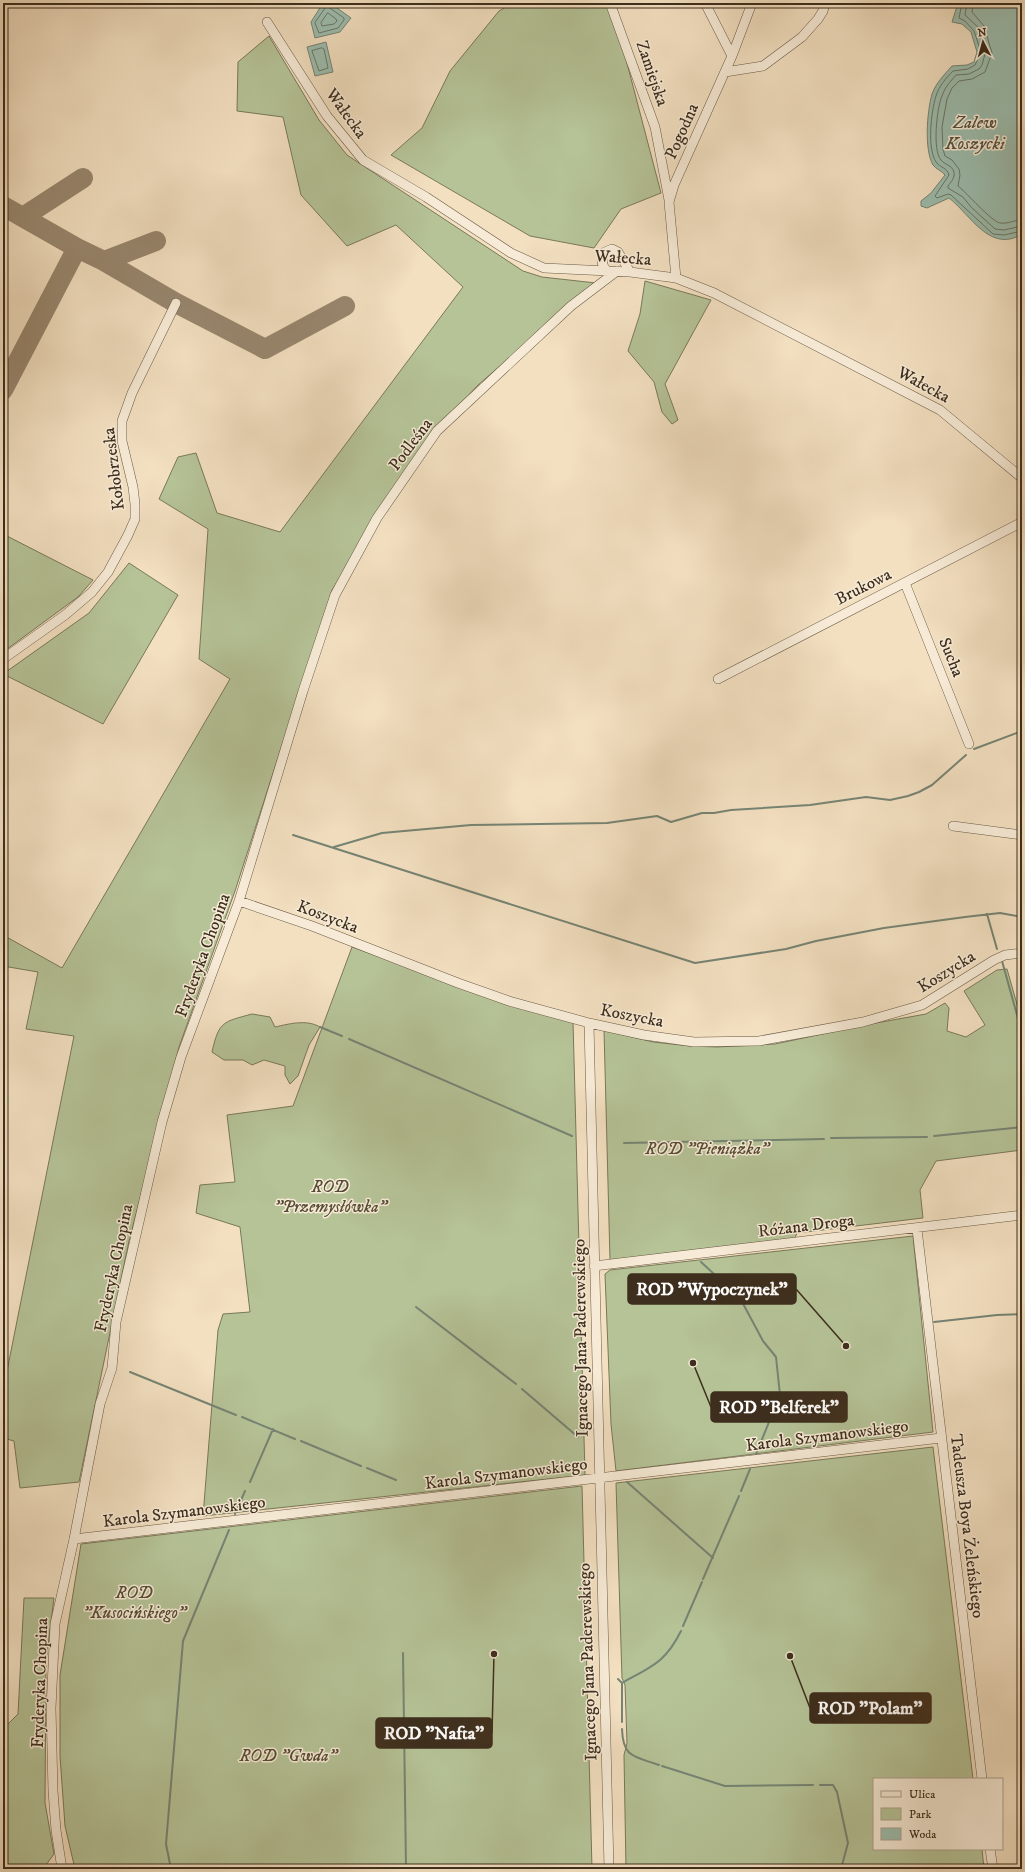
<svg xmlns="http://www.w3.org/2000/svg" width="1025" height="1872" viewBox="0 0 1025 1872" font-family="'IM FELL DW Pica',serif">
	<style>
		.green { fill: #b5c397; stroke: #79785a }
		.water { fill: #9cbdae; stroke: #768474 }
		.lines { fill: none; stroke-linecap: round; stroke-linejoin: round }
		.shore { stroke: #6c7666; stroke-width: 1 }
		.stream { stroke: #768474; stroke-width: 2 }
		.taxiway { stroke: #98876f; stroke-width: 20 }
		.street-casing { stroke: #6a5a46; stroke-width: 10 }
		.street { stroke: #f7ebd7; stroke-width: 9 }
		.labels { text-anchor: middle; stroke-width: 3; stroke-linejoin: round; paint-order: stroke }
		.street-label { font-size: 17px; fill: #3d2e1d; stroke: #f7ebd7 }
		.park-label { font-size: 17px; font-style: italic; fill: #554c35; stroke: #f7ebd7 }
		.water-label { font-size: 18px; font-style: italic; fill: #555241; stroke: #f7ebd7 }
		.leader { fill: none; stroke: #3d2e1d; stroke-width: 1.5 }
		.callout-dot { fill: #3d2e1d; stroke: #f7ebd7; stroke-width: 1.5 }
		.callout { fill: #3d2e1d; stroke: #3d2e1d; stroke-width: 1.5 }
		.callout-label { font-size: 18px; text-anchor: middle; font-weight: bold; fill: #fff }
	</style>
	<rect width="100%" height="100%" fill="#f3e0c1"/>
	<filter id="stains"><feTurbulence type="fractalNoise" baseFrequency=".005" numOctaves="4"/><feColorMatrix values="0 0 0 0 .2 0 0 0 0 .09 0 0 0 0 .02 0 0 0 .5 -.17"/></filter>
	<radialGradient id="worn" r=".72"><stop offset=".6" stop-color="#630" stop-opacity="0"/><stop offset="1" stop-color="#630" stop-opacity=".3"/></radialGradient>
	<path class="green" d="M513 3H606L618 29 661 193 621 209 594 248 530 236 391 155 422 128 450 71 499 11Z
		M269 36 319 120 347 155 523 271 542 277 596 283 478 385 428 439 332 590 235 891 179 1047 129 1241 79 1482 20 1488 14 1441 3 1438V1391L74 1036 26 1029 38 972 3 966V935L62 968 230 679 199 659 208 529 159 499 178 457 196 453 217 513 280 532 463 287 396 225 347 246 301 195 283 117 237 111 238 62Z
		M645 281 711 300 665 384 678 420 672 424 662 412 654 382 628 351 640 314Z
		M3 534 93 580 78 597 3 652Z
		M129 563 178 595 103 724 3 674 89 613Z
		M352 947 517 1006 573 1021 585 1475 203 1516 218 1330 223 1314 250 1312 240 1227 196 1213 200 1185 235 1182 227 1115 293 1106Z
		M1007 969 1022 1022V1150L936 1161 920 1190 923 1218 797 1233 795 1238 610 1260 604 1030 653 1042 690 1046 717 1047 775 1044 865 1025 926 1014 945 1003 949 1008 947 1031 966 1037 985 1025 964 991 997 970Z
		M252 1014 270 1017 275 1027C289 1024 306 1019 320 1027L309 1045 298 1076 290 1084 285 1075V1066L264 1060 252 1065 243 1060H224L212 1052C219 1021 223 1022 252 1014Z
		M913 1236 933 1432 616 1471 611 1424 605 1274 610 1270Z
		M933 1447 973 1779H874V1849H982L984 1869H626L624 1755 627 1743 625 1685 622 1678 616 1483Z
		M582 1486 592 1869H75L65 1826 60 1756V1675L81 1544Z
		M24 1598H54L46 1662 45 1803 54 1854 43 1869H3V1729L18 1714Z"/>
	<path class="water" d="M323 3H330L351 18 340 32 315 38 311 22Z
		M958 3H1022V234C990 254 970 214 949 198L927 208 921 206V201L931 193 945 175C942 171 936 169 933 165 924 149 927 112 932 94 936 83 944 75 952 66L967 65 974 62 977 52 971 32 962 24 952 22Z
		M326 42 333 72 315 76 307 47Z"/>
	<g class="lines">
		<path class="shore" d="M962 3 959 18 965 21 974 31 981 52 975 65 968 69 953 71C946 78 939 86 936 96 931 112 927 148 936 162 940 168 947 167 949 175L935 196 937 198 948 194 951 195 993 234 1004 235 1022 231
			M967 3 965 15 979 28 985 54 982 65 979 69 969 74 956 75C950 82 945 87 942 96 937 107 932 150 941 160 945 165 952 165 954 172 955 178 951 182 948 186V188L963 197 971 207 995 229 1004 230 1022 226
			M973 3 972 12 984 26 992 53 985 72 972 79 959 81 952 88 947 99 942 127 943 149 945 156 952 160 959 169 960 175 958 186C966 192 992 222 1000 223 1008 224 1014 220 1022 220
			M327 6 344 18V20L338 28 319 33 315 23Z
			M328 13 336 19 337 21 334 24 322 26 321 23Z
			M322 48 324 49 328 68 319 71 312 51Z"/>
		<path class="stream" d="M974 749 1022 731
			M293 835 695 963 786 949 816 941 884 928 965 917 1000 913 1022 917
			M334 847 382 833 471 825 607 823 657 816 671 822 702 813H714L731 810 810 805 866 797 890 800 908 796 919 792 932 785 966 755
			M987 914 997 949
			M1002 961 1022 1033
			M320 1027 342 1036
			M349 1039 572 1136
			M934 1136 1022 1127
			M831 1138 927 1137
			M624 1143 824 1139
			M701 1262 740 1298 763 1341 776 1357 780 1395 756 1454
			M416 1307 516 1384
			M934 1322 997 1315 1022 1314
			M130 1372 236 1415
			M522 1389 578 1437
			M242 1417 295 1439
			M301 1441 361 1466
			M367 1468 396 1480
			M250 1482 273 1429
			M627 1482 713 1558
			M741 1491 750 1469
			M235 1514 245 1491
			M703 1579 739 1496
			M683 1626 702 1582
			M403 1653 406 1869
			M618 1679 622 1683
			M622 1722V1683C652 1666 665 1663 681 1631
			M622 1729C623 1758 634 1756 659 1765
			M662 1766 725 1786 813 1785
			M820 1785H833L837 1792 848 1843 841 1869
			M171 1869 166 1844 183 1641 229 1530"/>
		<path class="taxiway" d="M3 206 77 248 3 390
			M23 217 83 178
			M77 248 104 261 176 303 265 349 345 306
			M104 261 156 241"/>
		<g class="street-casing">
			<path id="street" d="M610 3 655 127 669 200
				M705 3 732 56
				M267 22 327 116 363 160 426 197 511 253 544 268 630 272 676 278 714 293 940 410 1022 478
				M725 72 763 66 802 37 818 19 823 11 825 3
				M606 270C601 264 601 258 605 252L612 249 618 252 630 272
				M676 278 669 202 674 185 732 56 752 3
				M905 583 969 744
				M3 659 65 615 92 592 108 572 128 535 135 519V504L133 487 122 441V421L132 393 176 303
				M718 679 1022 522
				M953 826 1022 835
				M239 901 312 926 458 983 509 1001 589 1023 644 1035 694 1042 759 1041 863 1022 922 1005 994 960 1005 955 1022 953
				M589 1023 609 1869
				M917 1229 982 1779
				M594 1266 1022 1215
				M74 1539 941 1438
				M990 1849 993 1869
				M62 1869 56 1830 53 1791 51 1708 55 1624 74 1539 100 1404 112 1368 116 1322 162 1122 181 1057 239 901 303 691 335 595 377 518 437 431 571 306 617 271"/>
		</g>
		<use href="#street" class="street"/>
	</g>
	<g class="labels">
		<g class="street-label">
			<text transform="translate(653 73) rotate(71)" y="6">Zamiejska</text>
			<text transform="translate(347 113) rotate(54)" y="6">Wałecka</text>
			<text transform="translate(681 131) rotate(-66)" y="6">Pogodna</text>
			<text transform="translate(623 257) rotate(4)" y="6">Wałecka</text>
			<text transform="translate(924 384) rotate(29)" y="6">Wałecka</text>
			<text transform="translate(410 444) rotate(-53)" y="6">Podleśna</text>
			<text transform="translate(113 469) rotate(-97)" y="6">Kołobrzeska</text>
			<text transform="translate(863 586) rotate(-27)" y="6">Brukowa</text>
			<text transform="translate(952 657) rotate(68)" y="6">Sucha</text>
			<text transform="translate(328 916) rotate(21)" y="6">Koszycka</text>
			<text transform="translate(202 955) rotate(-70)" y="6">Fryderyka Chopina</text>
			<text transform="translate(946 971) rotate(-32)" y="6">Koszycka</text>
			<text transform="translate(632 1015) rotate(11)" y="6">Koszycka</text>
			<text transform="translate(806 1225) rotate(-7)" y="6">Różana Droga</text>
			<text transform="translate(113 1268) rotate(-78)" y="6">Fryderyka Chopina</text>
			<text transform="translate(580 1338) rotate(-91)" y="6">Ignacego Jana Paderewskiego</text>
			<text transform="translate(827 1435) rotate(-7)" y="6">Karola Szymanowskiego</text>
			<text transform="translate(506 1473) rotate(-7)" y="6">Karola Szymanowskiego</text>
			<text transform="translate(184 1511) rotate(-7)" y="6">Karola Szymanowskiego</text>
			<text transform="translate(968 1526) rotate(83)" y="6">Tadeusza Boya Żeleńskiego</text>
			<text transform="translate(587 1662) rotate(-92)" y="6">Ignacego Jana Paderewskiego</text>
			<text transform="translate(39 1683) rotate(-88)" y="6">Fryderyka Chopina</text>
		</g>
		<g class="park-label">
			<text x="707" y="1154">ROD "Pieniążka"</text>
			<text x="330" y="1192">ROD<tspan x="330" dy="20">"Przemysłówka"</tspan></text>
			<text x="134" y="1598">ROD<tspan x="134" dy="20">"Kusocińskiego"</tspan></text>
			<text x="288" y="1761">ROD "Gwda"</text>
		</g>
		<g class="water-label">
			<text x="975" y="128">Zalew<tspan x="975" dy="21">Koszycki</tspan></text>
		</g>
	</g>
	<path class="leader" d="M846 1346L796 1289M693 1363L711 1407M790 1656L810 1708M494 1654L492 1733"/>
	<g class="callout-dot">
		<circle cx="846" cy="1346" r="4"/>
		<circle cx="693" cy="1363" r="4"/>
		<circle cx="790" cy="1656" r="4"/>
		<circle cx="494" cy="1654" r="4"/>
	</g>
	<g class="callout">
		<rect x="628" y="1274" width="168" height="30" rx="4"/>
		<rect x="711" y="1392" width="136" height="30" rx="4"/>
		<rect x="810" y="1693" width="121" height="30" rx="4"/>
		<rect x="376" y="1718" width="116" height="30" rx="4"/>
	</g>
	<g class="callout-label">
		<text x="712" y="1295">ROD "Wypoczynek"</text>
		<text x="779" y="1413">ROD "Belferek"</text>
		<text x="870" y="1714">ROD "Polam"</text>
		<text x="434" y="1739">ROD "Nafta"</text>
	</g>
	<rect width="1025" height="1872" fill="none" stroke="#f3e0c1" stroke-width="16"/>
	<rect x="4" y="4" width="1017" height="1864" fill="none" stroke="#3d2e1d" stroke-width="2"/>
	<rect x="8" y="8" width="1009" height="1856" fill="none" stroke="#3d2e1d"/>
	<rect x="873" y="1778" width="130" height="72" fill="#f7ebd7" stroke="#ad9f8d"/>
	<rect x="881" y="1791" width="20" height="6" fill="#f7ebd7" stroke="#ad9f8d"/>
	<text x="909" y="1798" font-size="12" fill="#3d2e1d">Ulica</text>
	<rect x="881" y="1808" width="20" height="12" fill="#b5c397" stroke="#ad9f8d"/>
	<text x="909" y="1818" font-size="12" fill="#3d2e1d">Park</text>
	<rect x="881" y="1828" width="20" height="12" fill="#9cbdae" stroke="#ad9f8d"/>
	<text x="909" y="1838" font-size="12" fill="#3d2e1d">Woda</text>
	<g transform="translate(983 42) rotate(354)" stroke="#f7ebd7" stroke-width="3" paint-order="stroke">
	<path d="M0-3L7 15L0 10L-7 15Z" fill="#3d2e1d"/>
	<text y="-6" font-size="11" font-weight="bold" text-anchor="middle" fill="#3d2e1d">N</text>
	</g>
	<rect width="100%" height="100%" filter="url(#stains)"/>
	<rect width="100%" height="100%" fill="url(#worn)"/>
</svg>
